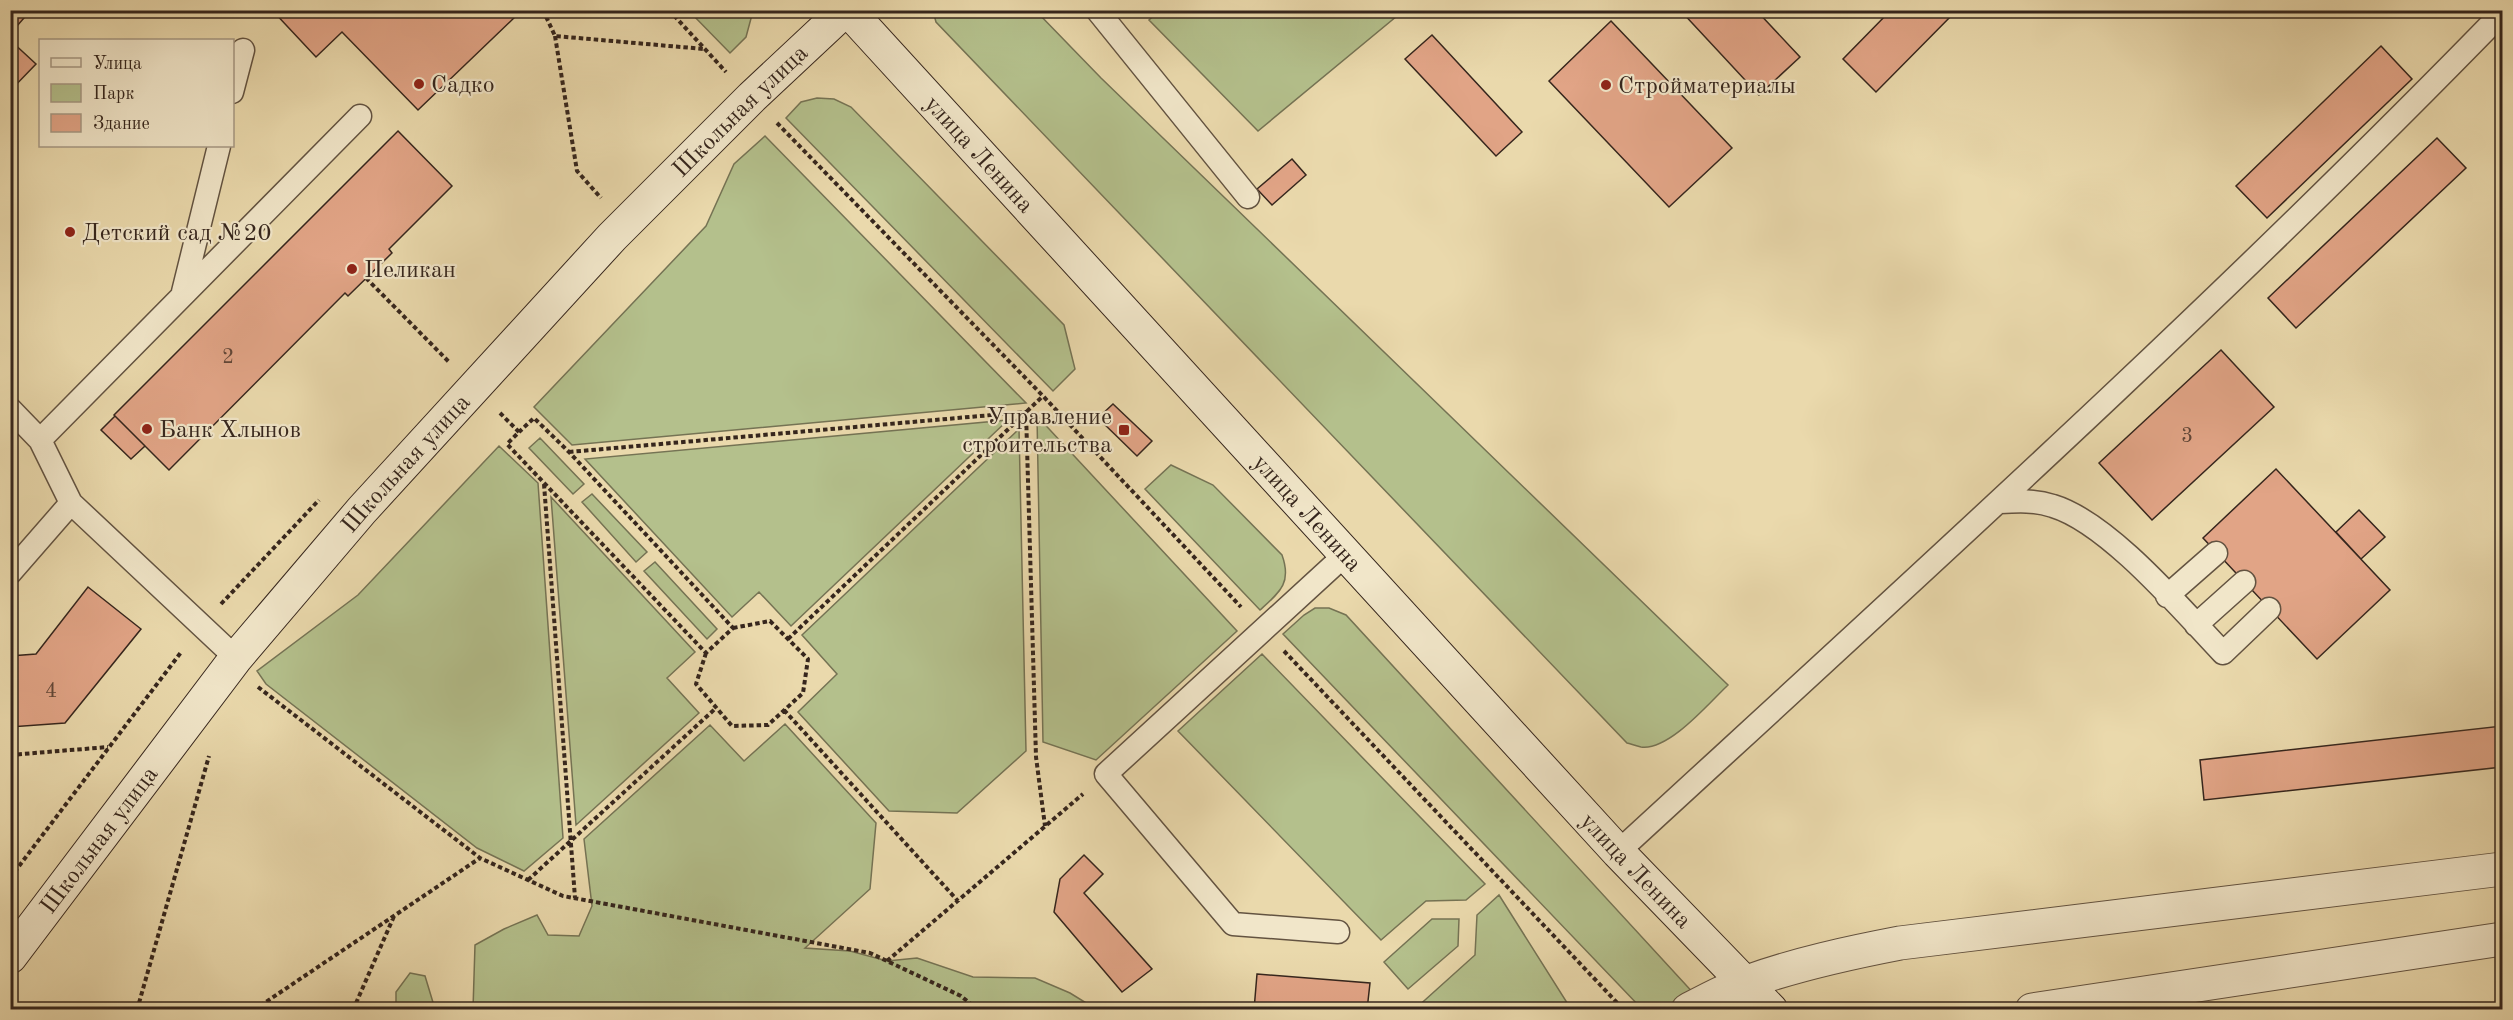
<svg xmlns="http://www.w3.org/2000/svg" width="2513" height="1020" viewBox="0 0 2513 1020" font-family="'Old Standard TT',serif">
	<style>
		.green { fill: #b4c08c; stroke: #757354; stroke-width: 1.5 }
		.building { fill: #e1a486; stroke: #36261d; stroke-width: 1.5 }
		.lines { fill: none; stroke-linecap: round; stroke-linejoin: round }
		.lane-casing { stroke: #635341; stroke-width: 25 }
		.street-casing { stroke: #635341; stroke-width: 35 }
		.secondary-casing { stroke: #36261d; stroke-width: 35 }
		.path { stroke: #36261d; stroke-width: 4; stroke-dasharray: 4.5 3; stroke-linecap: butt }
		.lane { stroke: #f1e6c9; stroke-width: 22 }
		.street { stroke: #f1e6c9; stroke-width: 33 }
		.secondary { stroke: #f1e6c9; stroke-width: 33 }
		.poi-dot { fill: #8f2418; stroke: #f1e6c9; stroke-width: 2 }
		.labels { text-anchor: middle; stroke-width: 4.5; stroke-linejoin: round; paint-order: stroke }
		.number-label { font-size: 21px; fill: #614637 }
		.poi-label { font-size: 24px; fill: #36261d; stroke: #f1e6c9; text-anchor: start }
		.street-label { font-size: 24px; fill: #36261d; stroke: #f1e6c9 }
	</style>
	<rect width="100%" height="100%" fill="#ead9ac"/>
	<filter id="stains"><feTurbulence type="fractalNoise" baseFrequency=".00333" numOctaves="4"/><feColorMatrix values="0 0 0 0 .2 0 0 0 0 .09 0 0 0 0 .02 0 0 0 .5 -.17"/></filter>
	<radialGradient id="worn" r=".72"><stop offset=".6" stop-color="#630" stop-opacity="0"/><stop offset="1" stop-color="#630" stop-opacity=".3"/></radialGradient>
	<path class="green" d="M689 11H753L746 37 730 53Z
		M933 11H1036L1101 78 1728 685C1709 703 1669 751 1641 747 1636 746 1631 744 1627 743L936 22Z
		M1159 11V10L1403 11 1258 131 1149 20Z
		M817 98 834 99 851 107 1064 325 1075 369 1053 391 786 118 801 102Z
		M765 136 1026 403 572 445 534 407 706 226 734 164Z
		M1037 416 1237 631 1096 760 1043 742Z
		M1008 420 791 626 759 592 732 617 585 459Z
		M1019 429 1026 751 957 813 889 811 798 712 837 674 802 635Z
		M540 438 584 484 573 494 529 448Z
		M499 446 538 483 563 838 524 871 477 848 266 684 257 671 358 595Z
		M1171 465 1213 485 1282 555C1292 583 1280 592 1260 610L1145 489Z
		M592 494 647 552 636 562 582 502Z
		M551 497 695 652 667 678 699 713 576 825Z
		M655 562 717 629 707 639 644 571Z
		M1315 608H1329L1346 615 1708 1009H1642L1283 634 1304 615Z
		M1262 654 1485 884 1466 900 1426 901 1381 940 1178 731Z
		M785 724 876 823 870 889 805 948 850 951 887 961 917 958 973 977 1035 978 1070 993 1096 1009H473L475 945 504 929 537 915 548 935 579 936 592 906 584 839 710 725 744 761Z
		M1499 895 1571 1009H1415L1475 955 1477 915Z
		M1432 919H1459L1458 946 1408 989 1384 962Z
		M410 973 425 976 435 1009H396V992Z"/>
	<path class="building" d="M10 10H31L17 26 10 20Z
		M272 10H509L515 17 418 110 342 32 316 57Z
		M1680 10H1756L1800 57 1759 95Z
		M1891 10H1957L1876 92 1843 59Z
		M1611 21 1732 148 1669 207 1549 81Z
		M1432 35 1522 132 1496 156 1405 59Z
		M10 40 36 64 10 91Z
		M2381 46 2412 79 2267 218 2236 186Z
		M398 131 452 186 389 249 392 253 348 296 345 293 169 470 114 415Z
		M2437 138 2466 168 2296 328 2268 298Z
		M1292 159 1306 175 1272 205 1257 189Z
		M2221 350 2274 407 2152 520 2099 463Z
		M1113 404 1152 441 1137 456 1098 418Z
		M115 416 145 446 131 459 101 430Z
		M2276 469 2390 590 2317 659 2203 538Z
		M2359 510 2385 537 2361 559 2336 532Z
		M88 587 141 629 65 723 10 727V656L36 654Z
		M2502 726V767L2204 800 2200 760Z
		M1084 855 1103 874 1084 893 1152 969 1122 992 1054 912 1060 879Z
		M1257 974 1370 983 1367 1010H1254Z"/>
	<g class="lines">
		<g class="lane-casing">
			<path id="lane" d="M1097 10 1248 197
				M232 92 243 50
				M183 292 219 146
				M10 409 40 440
				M1999 502C2018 501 2035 500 2053 506 2109 523 2182 610 2223 653L2269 609
				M71 503 40 440 360 116
				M10 573 71 503 236 658
				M2167 596 2216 553
				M2196 625 2244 582
				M1618 852C1917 577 2219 304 2502 13
				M1338 932 1233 924 1106 774 1347 553"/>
		</g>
		<g class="street-casing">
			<path id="street" d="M1688 1010C1707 1000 1727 989 1747 982 1797 964 1848 953 1900 943L2502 869
				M2032 1010 2502 939"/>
		</g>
		<g class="secondary-casing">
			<g id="secondary">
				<path id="s1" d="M848 10 1618 852 1771 1010"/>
				<path id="s2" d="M10 957 236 658 362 510 612 237 752 97 845 10"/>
			</g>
		</g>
		<path class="path" d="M543 10 555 36 704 49
			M669 10 726 72
			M555 36 577 171 601 198
			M777 123 1043 396 1241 607
			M366 278 450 363
			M500 413 519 432 507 444 706 653 733 628 569 452 534 418 519 432
			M569 452 1026 412 1036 757 1045 826
			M544 484 575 898
			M221 604 319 500
			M788 639 1043 396
			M1284 651 1624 1010
			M706 653 696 684 732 726 768 725 803 693 808 659 770 621 733 628
			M258 687 480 858 563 896 870 953 961 996 978 1010
			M784 710 958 901
			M10 755 108 747
			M10 878 182 651
			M528 880 716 708
			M887 961 1083 794
			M137 1010 209 756
			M254 1010 480 858
			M353 1010 395 914"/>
		<use href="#lane" class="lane"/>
		<use href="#street" class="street"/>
		<use href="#secondary" class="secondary"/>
	</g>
	<g class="poi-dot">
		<circle cx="419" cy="84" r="6"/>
		<circle cx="1606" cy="85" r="6"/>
		<circle cx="70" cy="232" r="6"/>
		<circle cx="352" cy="269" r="6"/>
		<circle cx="147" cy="429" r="6"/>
		<rect x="1118" y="424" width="12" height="12" rx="3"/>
	</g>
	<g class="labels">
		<g class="number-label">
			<text x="228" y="363">2</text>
			<text x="2187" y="442">3</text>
			<text x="51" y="697">4</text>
		</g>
		<g class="poi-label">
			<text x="431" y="92">Садко</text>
			<text x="1618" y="93">Стройматериалы</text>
			<text x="82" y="240">Детский сад №20</text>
			<text x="364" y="277">Пеликан</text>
			<text x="1112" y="424" text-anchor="end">Управление<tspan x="1112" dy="28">строительства</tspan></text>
			<text x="159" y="437">Банк Хлынов</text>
		</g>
		<g class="street-label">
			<text dy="8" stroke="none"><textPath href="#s2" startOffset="1119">Школьная улица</textPath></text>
			<text dy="8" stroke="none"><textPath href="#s1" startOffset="195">улица Ленина</textPath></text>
			<text dy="8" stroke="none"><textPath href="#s2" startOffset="633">Школьная улица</textPath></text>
			<text dy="8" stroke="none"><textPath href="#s1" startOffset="681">улица Ленина</textPath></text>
			<text dy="8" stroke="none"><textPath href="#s2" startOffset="147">Школьная улица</textPath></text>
			<text dy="8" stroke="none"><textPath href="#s1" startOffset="1167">улица Ленина</textPath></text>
		</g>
	</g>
	<rect width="2513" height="1020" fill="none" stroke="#ead9ac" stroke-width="36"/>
	<rect x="12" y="12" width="2489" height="996" fill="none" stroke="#36261d" stroke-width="3"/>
	<rect x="18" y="18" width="2477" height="984" fill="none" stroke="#36261d" stroke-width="1.5"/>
	<rect x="39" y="39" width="195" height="108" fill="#f1e6c9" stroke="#a69984" stroke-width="1.5"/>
	<rect x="51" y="58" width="30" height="9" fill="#f1e6c9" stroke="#a69984" stroke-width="1.5"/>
	<text x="93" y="69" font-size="18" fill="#36261d">Улица</text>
	<rect x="51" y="84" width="30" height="18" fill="#b4c08c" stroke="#a69984" stroke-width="1.5"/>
	<text x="93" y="99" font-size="18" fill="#36261d">Парк</text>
	<rect x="51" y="114" width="30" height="18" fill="#e1a486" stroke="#a69984" stroke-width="1.5"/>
	<text x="93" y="129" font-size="18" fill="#36261d">Здание</text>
	<rect width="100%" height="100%" filter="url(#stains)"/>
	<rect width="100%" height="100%" fill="url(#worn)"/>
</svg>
